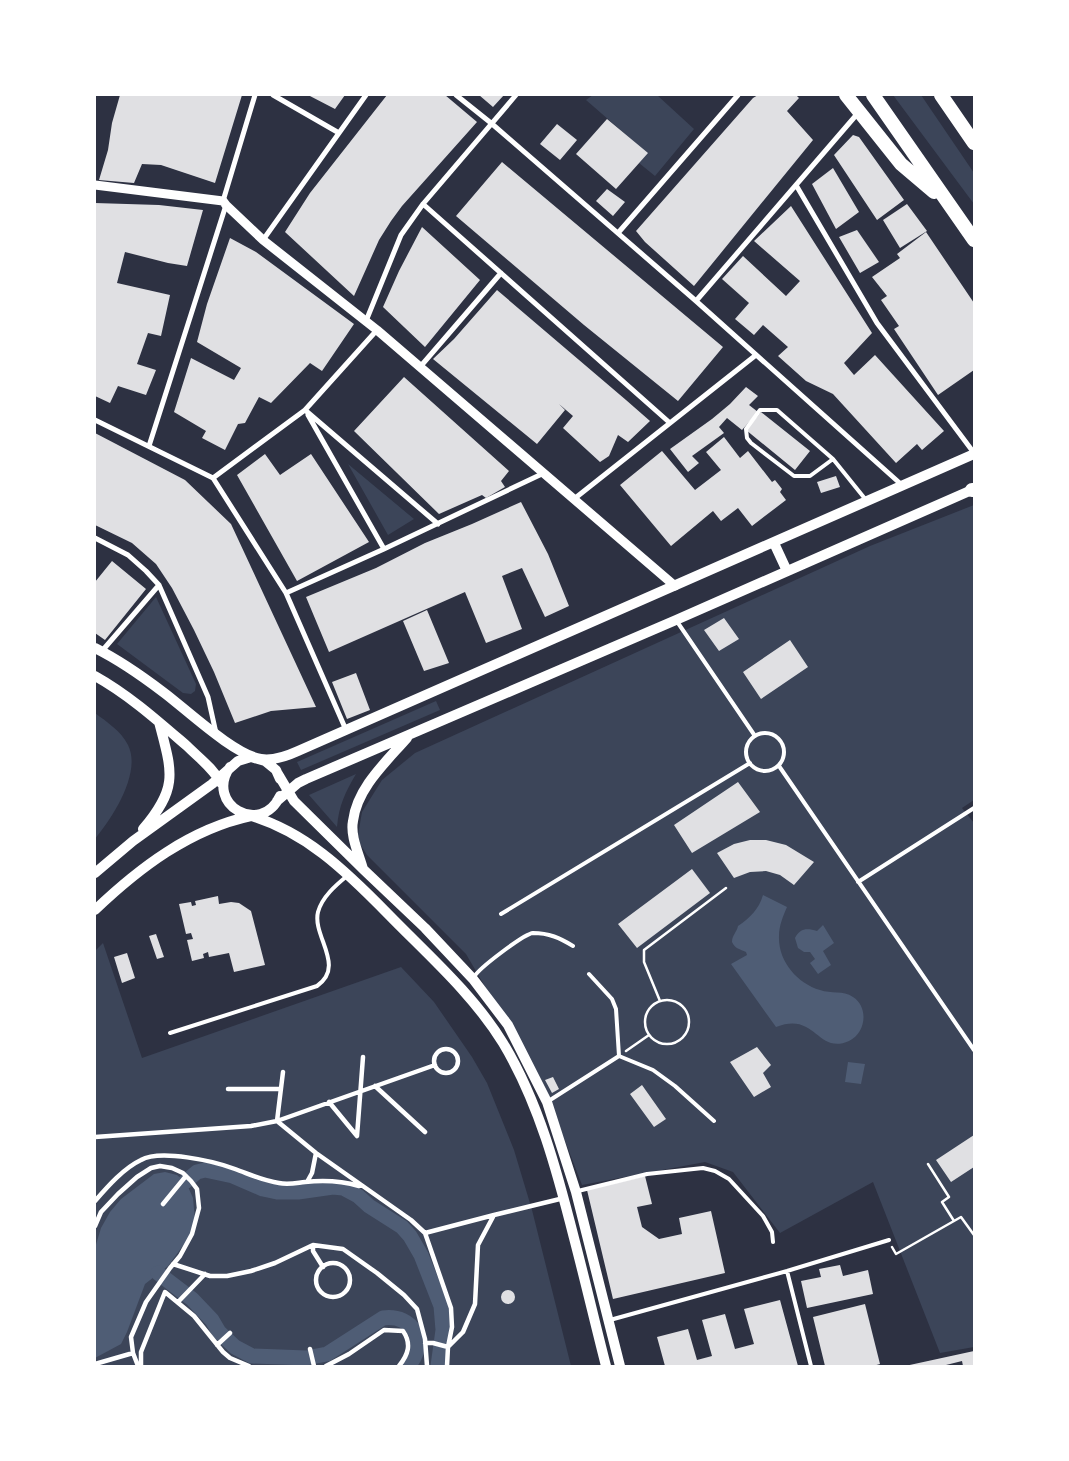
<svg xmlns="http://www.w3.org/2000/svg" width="1069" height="1461" viewBox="0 0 1069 1461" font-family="Signika,sans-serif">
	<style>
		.green { fill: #3c4559 }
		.water { fill: #4f5d75 }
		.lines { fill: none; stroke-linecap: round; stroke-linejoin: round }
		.canal { stroke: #4f5d75; stroke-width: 15 }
		.building { fill: #e0e0e3 }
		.path { stroke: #fff; stroke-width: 2.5 }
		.service { stroke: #fff; stroke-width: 4 }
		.pedestrian { stroke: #fff; stroke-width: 4.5 }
		.minor { stroke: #fff; stroke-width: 5 }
		.tertiary { stroke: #fff; stroke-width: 9 }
		.secondary { stroke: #fff; stroke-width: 10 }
		.trunk { stroke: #fff; stroke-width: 14 }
	</style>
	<rect width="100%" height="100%" fill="#2d3142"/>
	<path class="green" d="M593 95H657L694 129 655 176 639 163 647 153 586 100Z
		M893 95H921L974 173V204Z
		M348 464 414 519 388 535Z
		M974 505V800L962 808 974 823V1347L940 1353 873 1182 780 1233 733 1172 705 1162 582 1185 545 1089 466 954 367 855 360 844 358 835 362 812 382 780 415 753 870 546Z
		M156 597 196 684 195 691 191 694 183 693 117 644Z
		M436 701 440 710 301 770 297 762Z
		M95 713C107 722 121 731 128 745 142 773 112 818 95 839Z
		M356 774C345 793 339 805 337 827L309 795Z
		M103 943 142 1058 401 967 434 1002 472 1057 487 1083 514 1150 532 1210 571 1366H95V951Z"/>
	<path class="water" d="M763 895 787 907C783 916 779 926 779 936 778 961 797 983 820 990 831 994 843 990 853 997 869 1007 866 1033 849 1041 817 1055 816 1011 776 1027L731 964 747 955 746 952C740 949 735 949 732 942 732 935 737 932 738 926 750 918 759 909 763 895Z
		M823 925 834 943 823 951 831 965 818 974 810 963 815 959 810 952H804L798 948 795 938C800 928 807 928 817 931Z
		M848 1062 865 1064 861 1084 845 1082Z
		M165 1172 177 1175 185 1182 189 1189 193 1198 195 1220 190 1236 168 1266 145 1284 127 1332 121 1344 95 1358V1248L101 1228 110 1212 121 1199 154 1174Z"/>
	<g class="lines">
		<path class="canal" d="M185 1182 197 1172 205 1170 233 1176 263 1189 277 1192H298L333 1187 343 1188 358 1196 369 1206 402 1227 410 1236 421 1255 441 1306 443 1330 438 1366
			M158 1273 192 1299 212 1320 219 1332 235 1347 252 1356 306 1358 327 1354 383 1318C414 1314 429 1343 408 1366"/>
	</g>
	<path class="building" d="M120 95H242L215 183 161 165 142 164 134 183 99 180 108 150 112 123Z
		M308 95H345L335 109Z
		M387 95H445L477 122 402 206 391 221 379 240 354 296 285 232 310 193Z
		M479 95H504L493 107Z
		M758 95H796L799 98 787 111 813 140 694 286 645 242 636 231 753 98Z
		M607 119 648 153 616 189 576 154Z
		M557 124 577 140 560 160 540 144Z
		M853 135 859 137 904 200 877 220 834 155Z
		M502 162 723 347 678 401 584 325 456 216Z
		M833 168 859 212 836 229 812 184Z
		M607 189 625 202 613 216 596 201Z
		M95 203 159 205 203 210 187 266 168 263 125 252 117 283 170 295 161 336 148 333 137 364 156 370 146 395 118 386 110 403 95 396Z
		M907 204 927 231 900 248 883 220Z
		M791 206 872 333 844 363 854 375 875 355 944 431 922 450 917 444 896 463 833 394 806 381 778 356 788 347 763 325 754 335 735 319 749 303 722 279 743 256 786 296 800 281 754 241Z
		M422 227 480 280 425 347 383 307 399 271Z
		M857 230 879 262 860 273 839 237Z
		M926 232 974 303V370L938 395 894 329 899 326 881 300 887 296 872 277 900 258 897 254Z
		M230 238 256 252 354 324 322 371 310 363 271 403 259 397 245 423 238 424 225 450 202 438 206 431 174 412 191 358 234 380 241 368 197 342 207 304Z
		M497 290 626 400 650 421 628 442 618 435 609 456 600 462 563 428 573 416 559 404 565 410 537 444 433 359 454 339Z
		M404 377 509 471 501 481 505 487 486 498 482 495 439 514 354 431Z
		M746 387 758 396 749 405 758 412 742 430 727 418 719 427 724 433 692 456 699 463 688 472 670 449 712 419 730 404Z
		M761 412 810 451 795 470 746 430Z
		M95 433 185 480 231 524 316 707 271 711 235 723 214 672 194 630 172 588 156 564 132 543 95 525Z
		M724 437 740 458 748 451 772 482 775 480 782 489 780 492 786 500 752 526 738 508 721 521 713 511 671 546 620 485 662 451 695 490 721 470 706 452Z
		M265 454 280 475 311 454 369 542 297 581 237 475Z
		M836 476 840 487 821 493 817 482Z
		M521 502 548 554 569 606 545 617 522 568 502 576 522 629 486 643 465 592 329 652 306 597 376 568 425 543 472 524Z
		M112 561 146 589 105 640 95 633V582Z
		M427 610 449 663 424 671 403 621Z
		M724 618 739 639 719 651 704 630Z
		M790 640 808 667 761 699 743 672Z
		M356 673 370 710 347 719 332 682Z
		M738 782 760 812 692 853 674 825Z
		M750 840H766L786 845 814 862 794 885 780 875 766 871 750 872 734 878 717 853 734 844Z
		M692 869 710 893 637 948 618 924Z
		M218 896 219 904 231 902 239 903 251 911 265 965 234 972 229 953 209 957 208 952 203 954 204 958 192 961 187 940 193 939 191 933 186 934 179 904 191 902 192 906 196 905 195 901Z
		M156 934 164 957 157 959 149 936Z
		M127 953 135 978 122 983 114 957Z
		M757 1047 771 1065 763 1073 771 1087 754 1097 730 1062Z
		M553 1077 559 1089 552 1093 545 1080Z
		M642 1085 666 1119 654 1127 630 1094Z
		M974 1135V1167L951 1182 936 1160Z
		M645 1176 652 1204 637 1207 642 1227 659 1239 682 1234 679 1218 711 1211 725 1273 613 1299 587 1190Z
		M840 1265 843 1276 868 1270 873 1294 807 1308 801 1281 821 1277 819 1269Z
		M501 1297a7 7 0 1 1 14 0a7 7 0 1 1-14 0Z
		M780 1300 798 1366H665L657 1337 688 1329 697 1360 712 1356 702 1320 725 1314 735 1349 754 1344 744 1309Z
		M865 1304 880 1364 873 1366H825L813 1317Z
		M974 1351V1366H963L962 1361 942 1366H905Z"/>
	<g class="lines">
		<path class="path" d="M645 1022a22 22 0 1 1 44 0a22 22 0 1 1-44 0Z
			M660 1001 644 962V950L726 888
			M626 1051 649 1035
			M928 1164 949 1197 942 1202 954 1221
			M892 1247 896 1254 961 1217 974 1235"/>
		<path class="service" d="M833 459 810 476H794L751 443 747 438 746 429 760 410H777L833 459 866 500
			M676 620 755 736
			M746 752a19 19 0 1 1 38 0a19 19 0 1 1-38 0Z
			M779 766 974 1050
			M858 882 974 808
			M501 914 750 763
			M589 974 612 999 616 1009 619 1056 653 1070 675 1086 714 1121
			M474 977C479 968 524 934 533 933 549 933 560 938 573 946
			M170 1033 317 986C346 966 312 936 318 912 322 897 336 885 347 876
			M547 1102 619 1056
			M578 1191 647 1174 703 1168 715 1171 729 1179 763 1216 772 1232 773 1242
			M787 1271 811 1366
			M610 1320 787 1271 889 1240"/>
		<path class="pedestrian" d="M434 1061a12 12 0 1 1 24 0a12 12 0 1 1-24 0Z
			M283 1072 277 1121 316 1153 411 1220 425 1233 451 1308 452 1327 448 1347 447 1366
			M375 1086 425 1132
			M228 1089H281
			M329 1102 357 1136 363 1057
			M95 1137 251 1126 277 1121 435 1065
			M307 1182 312 1173 316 1153
			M95 1201C108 1186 124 1168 141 1160 160 1149 214 1161 235 1169 249 1174 263 1181 279 1183 288 1185 296 1183 305 1182 323 1180 342 1181 359 1186
			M163 1204 186 1176
			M95 1226 101 1212 118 1194 137 1177 151 1168 160 1166 172 1168 183 1173 191 1181 197 1189 199 1208 192 1234 180 1256 170 1268 146 1302 131 1337 133 1353 138 1366
			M425 1233 494 1215 564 1198
			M313 1245V1251L323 1267
			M316 1280a17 17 0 1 1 34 0a17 17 0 1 1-34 0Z
			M173 1264 210 1276H227L251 1271 275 1263 313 1245 343 1249 377 1273 404 1295 417 1309 425 1339 427 1366
			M178 1302 205 1274
			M425 1343H433L448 1347 463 1332 475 1304 478 1245 494 1215
			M217 1345 230 1333
			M310 1349 314 1366
			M95 1364 133 1353
			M141 1366V1352L165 1292 194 1316 223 1352 230 1358 249 1366
			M326 1366 349 1354 384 1330 403 1331C412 1344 408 1355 399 1366"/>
		<path class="minor" d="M273 95 339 133
			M456 95 491 123 696 301 903 486
			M796 185 877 323 974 453
			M223 201 255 95
			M423 204 670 423
			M618 233 738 95
			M263 240 366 95
			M696 301 858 113
			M366 321 401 235 423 204 516 95
			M420 367 501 273
			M305 410 438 524
			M308 415 384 549
			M95 420 213 478 286 593 346 730
			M149 446 226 205
			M213 478 305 410 377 330
			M574 499 756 355
			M95 538 128 555 146 571 159 585 208 697 216 733
			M286 593 384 549 544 473
			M102 651 159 585"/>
		<path class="tertiary" d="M95 185 223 201 226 205 263 240 377 330 675 586"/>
		<path class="secondary" d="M774 543 787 571
			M95 648C119 660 142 676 163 692 186 709 234 755 261 759 273 761 287 756 298 751L974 454
			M95 676C129 695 158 721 187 746 199 758 213 768 221 783
			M230 767C204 804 261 837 280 796
			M278 774 294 801 364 870 425 928 473 979 508 1025 547 1102 576 1192 620 1366
			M277 801 298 783 306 779 676 620 974 489
			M244 814C303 829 346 871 388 914 427 954 473 994 503 1043 539 1103 557 1171 574 1238 585 1280 595 1323 606 1366
			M143 829C179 787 172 772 159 722
			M363 869C359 854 350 836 353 821 357 788 386 762 407 738
			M95 873 133 841 212 784 238 761 251 757 265 761 276 770 280 779
			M95 910C139 868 190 829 251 816"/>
		<path class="trunk" d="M846 95 901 164 934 192
			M873 95 974 240
			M941 95 974 143
			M972 490H974"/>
	</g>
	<rect width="1069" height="1461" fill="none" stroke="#ffffff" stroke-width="192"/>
</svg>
